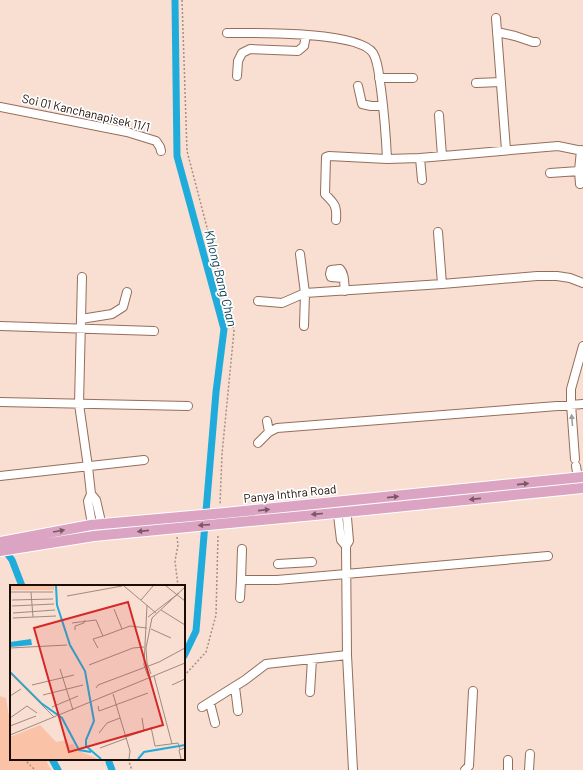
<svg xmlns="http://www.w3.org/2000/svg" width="583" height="770" viewBox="0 0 583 770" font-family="Barlow,sans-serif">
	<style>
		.green { fill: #fac3a7 }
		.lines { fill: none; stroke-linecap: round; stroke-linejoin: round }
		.canal { stroke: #20acdb; stroke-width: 7 }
		.minor-casing { stroke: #956e5b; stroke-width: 10 }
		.major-casing { stroke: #fff; stroke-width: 12 }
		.path { stroke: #a58f85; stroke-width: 1.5; stroke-dasharray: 2 2; stroke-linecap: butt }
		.minor { stroke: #fff; stroke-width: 8 }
		.major { stroke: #dba4c2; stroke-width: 10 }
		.oneway { fill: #a49e9b }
		.oneway2 { fill: #7b5864 }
		.labels { text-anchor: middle; stroke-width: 3.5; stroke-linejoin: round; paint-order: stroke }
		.street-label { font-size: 12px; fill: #1b0c06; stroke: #fff }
		.water-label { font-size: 13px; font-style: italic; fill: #0d4458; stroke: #fff }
		.inset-river { fill: none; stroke: #20acdb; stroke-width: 2 }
		.inset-road { fill: none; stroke: #a08a80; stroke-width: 1 }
		.view { fill: #d62828; fill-opacity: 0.15; stroke: #d62828; stroke-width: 2 }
		.inset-edge { fill: none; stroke: #1b0c06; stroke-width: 2 }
	</style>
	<rect width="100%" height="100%" fill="#f9ded2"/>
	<path class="green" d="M0 696 6 698 11 729V759H46L49 767 52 770H0Z"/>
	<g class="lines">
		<path class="canal" d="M175 0 177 156 224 329 216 392 196 631 184 656
			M3 548 12 560 22 586
			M52 759 58 770
			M109 759V762L112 770"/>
		<g class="minor-casing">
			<path id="minor" d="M496 18 506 150
				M497 32 515 36 533 42H536
				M227 33C255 33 358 31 373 53 379 63 379 78 381 89 384 112 386 136 387 159L420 158 558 146 583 151
				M237 76 238 61 242 53 250 49 298 51 304 46 306 35
				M379 78H413
				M476 83 501 82
				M358 86 362 104 371 106H383
				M0 107 127 132 156 141 160 147 161 151
				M439 115 442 156
				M420 158 422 180
				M579 171 580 184
				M550 173 579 171 581 150
				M336 220C337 206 335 204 325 194L326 157 329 156 387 159
				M438 232 442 284
				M300 254 305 293 304 326
				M82 277 79 404 88 467 91 494 88 501 94 536
				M343 278 331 277 330 274 331 270 340 269C345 274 344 284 345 291
				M258 301 282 303 305 293 442 284 537 276H557L570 278 583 283
				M81 319 112 314 123 307 127 292
				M0 326 154 331
				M0 402 188 406
				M267 421 269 432
				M258 443 269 432 277 428 583 404
				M575 459 571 404V389L583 346
				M576 466 578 478
				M0 476 144 460
				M91 494 96 500 104 535
				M346 506 349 541 346 546 347 655 353 770
				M337 507 341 540 346 546
				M242 549 241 580H277L346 574 548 556
				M278 564 312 562
				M240 598 241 580
				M235 687 238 711
				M310 692 312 659
				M210 703 215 723
				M202 707 245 680 266 664 347 655
				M465 770 469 766 473 691
				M508 770V760
				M529 770 530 754"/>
		</g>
		<g class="major-casing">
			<path id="major" d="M0 542 91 525 225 513 583 477
				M0 551 94 536 346 512 583 488"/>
		</g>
		<path class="path" d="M182 0 187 151 234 331 222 454 220 505
			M177 537 178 545 175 561 178 586
			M184 676 206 652 216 615 218 535
			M24 759 35 770
			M128 759 132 770"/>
		<use href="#minor" class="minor"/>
		<use href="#major" class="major"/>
	</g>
	<defs><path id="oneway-solid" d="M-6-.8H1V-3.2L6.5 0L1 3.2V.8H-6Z"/></defs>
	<use class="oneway" href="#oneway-solid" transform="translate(572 420) rotate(-95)"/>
	<g class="oneway2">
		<use href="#oneway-solid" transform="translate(523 484) rotate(-6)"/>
		<use href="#oneway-solid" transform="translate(393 497) rotate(-6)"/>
		<use href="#oneway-solid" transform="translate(475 499) rotate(174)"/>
		<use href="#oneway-solid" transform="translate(264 510) rotate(-6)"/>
		<use href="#oneway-solid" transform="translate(317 514) rotate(175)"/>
		<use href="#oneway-solid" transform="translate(204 525) rotate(176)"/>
		<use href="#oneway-solid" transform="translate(59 531) rotate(-10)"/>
		<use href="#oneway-solid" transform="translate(143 531) rotate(174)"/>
	</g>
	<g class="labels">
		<g class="street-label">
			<text transform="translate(86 113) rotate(13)" y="4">Soi 01 Kanchanapisek 11/1</text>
			<text transform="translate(290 494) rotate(-6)" y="4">Panya Inthra Road</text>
		</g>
		<g class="water-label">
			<text transform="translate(221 278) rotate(76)" y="5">Khlong Bang Chan</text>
		</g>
	</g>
	<g transform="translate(10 585)">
		<rect width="175" height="175" fill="#f9ded2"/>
		<path d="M0 1H44L45 5H0ZM30 140 46 157 57 155 59 160 63 159 67 165 88 174H0V152Z" fill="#fac3a7"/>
		<path d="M21 54 22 60 0 62V57Z" fill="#20acdb"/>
		<path class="inset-river" d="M46 1 47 20 60 60 75 86 84 136 76 155V161L91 174M0 87 31 118 52 133 69 165 81 167M128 174 134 167 175 160"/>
		<path class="inset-road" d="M114 1 146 28M156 1 175 16M0 7H43M21 7 23 32M57 11 112 1M2 15 43 14M131 15 143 1M137 20 134 80 138 91M2 21 44 19M104 24 112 44M151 25 175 40M3 28 45 25M138 32 169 8M3 33 46 31M62 38 86 35 93 51 120 41 137 43M141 44 161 53M65 45V41L74 38 75 35M0 63 57 60M88 63 83 54 93 51M79 80 123 63 134 62M50 84 63 125M0 88 44 132M141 89 137 78 136 63 142 33 175 2M144 91 162 159M22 100 64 90M162 100 175 94M86 103 88 100 149 77 175 63M103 109 120 166 119 174M33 110 73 100M0 111 11 104M88 121 89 126 138 108M42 122 68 111M0 133 17 121 27 128M0 141 26 131M141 142 145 161 168 158 170 164M89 148 97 138 110 133M0 150 175 78M116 152 134 146 132 133M90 163 117 153M171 174 169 165 175 163"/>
		<path class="view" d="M118 17 153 140 59 167 24 43Z"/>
		<rect width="175" height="175" class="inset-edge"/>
	</g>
</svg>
